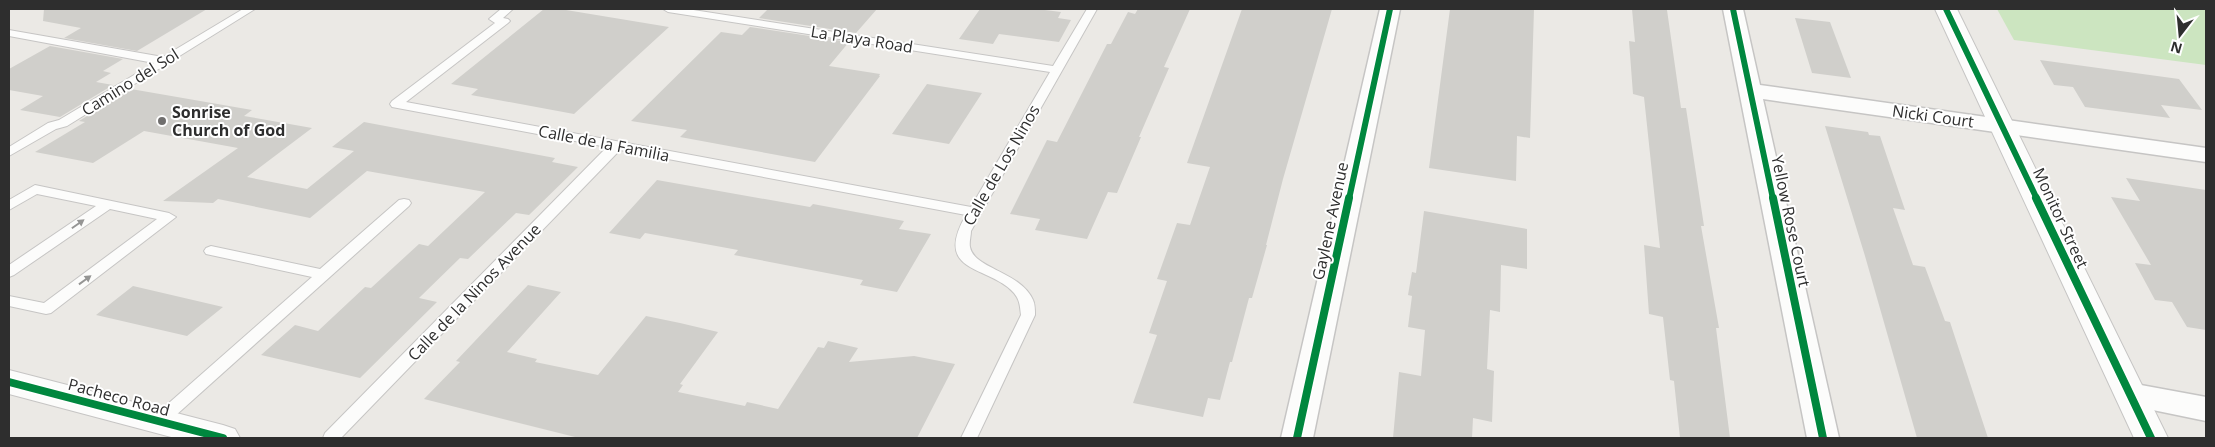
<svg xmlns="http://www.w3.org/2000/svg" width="2215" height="447" viewBox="0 0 2215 447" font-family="'Open Sans',sans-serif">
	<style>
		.green { fill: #cce5c0 }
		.building { fill: #d0cfcb }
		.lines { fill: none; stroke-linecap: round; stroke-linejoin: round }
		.lane-casing { stroke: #c6c5c4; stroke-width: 2 }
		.street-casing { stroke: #c6c5c4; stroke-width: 3 }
		.secondary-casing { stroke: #c6c5c4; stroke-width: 2 }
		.lane { fill: #fcfcfb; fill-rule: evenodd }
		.street { fill: #fcfcfb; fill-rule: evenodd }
		.secondary { fill: #fcfcfb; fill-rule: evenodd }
		.cycleway-far1-casing { stroke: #fff; stroke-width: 9 }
		.cycleway-casing { stroke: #fff; stroke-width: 11 }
		.cycleway-far1 { stroke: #00873e; stroke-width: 6 }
		.cycleway { stroke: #00873e; stroke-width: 8 }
		.oneway { fill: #959594 }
		.poi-dot { fill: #706f6e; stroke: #fff; stroke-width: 2 }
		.labels { text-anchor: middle; stroke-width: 4; stroke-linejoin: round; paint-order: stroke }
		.street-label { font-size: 16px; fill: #2e2e2e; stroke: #fff }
		.poi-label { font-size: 16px; font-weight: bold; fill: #2e2e2e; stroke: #fff; text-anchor: start }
	</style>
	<rect width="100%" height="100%" fill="#ebe9e5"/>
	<path class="green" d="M1997 9H2206V65L2014 40Z"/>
	<path class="building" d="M44 9H207L137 51 64 38 81 28 43 21Z
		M544 9H560L669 27 574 114 471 95 478 89 451 84Z
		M768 9H877L856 33 759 18Z
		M980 9H1037L1061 12 1058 18 1071 20 1059 42 999 34 993 44 959 39Z
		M1138 9H1190L1164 67 1169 68 1139 137H1141L1117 193 1108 192 1087 239 1035 230 1040 219 1010 214 1047 140 1057 142 1107 44H1111L1128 12 1135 14Z
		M1242 9H1332L1283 179 1266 245H1267L1252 298H1249L1232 362H1230L1220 400 1208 398 1203 417 1133 403 1157 335 1149 333 1167 281 1157 279 1177 223 1190 225 1210 167 1187 163Z
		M1450 9H1534L1530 138 1517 136 1516 181 1429 168Z
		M1632 9 1667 10 1681 108H1686L1704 226H1701L1719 328H1716L1730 438H1680L1674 381 1670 380 1663 317 1649 314 1644 245 1660 248 1644 97 1633 94 1629 41 1635 42Z
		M1795 18 1830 22 1851 78 1812 73Z
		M750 27 849 42 829 66 880 74 879 76H880L815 162 680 137 687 130 631 121 721 32 742 35Z
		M50 46 123 59 103 71 111 73 96 82 113 85 60 117 20 110 43 96 9 90V69Z
		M2040 60 2179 79 2202 110 2161 105 2170 118 2085 107 2073 87 2054 85Z
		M927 84 982 93 949 144 892 134Z
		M131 89 252 110 244 116 312 128 247 177 307 189 354 151 332 147 364 122 555 158 552 162 578 167 529 215 516 213 468 259 460 258 419 298 437 302 360 378 261 355 295 325 318 331 365 287 371 288 419 244 428 246 485 192 367 171 310 218 218 199 213 203 163 201 238 148 144 131 93 163 35 152 85 122 79 121Z
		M1825 126 1868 132 1869 135 1880 136 1905 210 1893 208 1913 265 1925 267 1945 321 1950 322 1988 438H1917L1865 256Z
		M2126 178 2206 190V330L2187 327 2172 302 2155 300 2135 263 2151 265 2111 197 2140 201Z
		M657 180 810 207 813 204 904 221 899 229 931 234 897 292 860 285 863 280 734 255 738 250 645 233 640 239 609 233Z
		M1424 211 1527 229V269L1501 265 1500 312 1490 310 1487 369 1494 371 1492 422 1473 418 1472 438H1393L1399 372 1421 376 1425 330 1408 327 1412 296 1408 295 1412 272 1416 273Z
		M528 285 561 292 507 352 537 359 535 362 598 375 646 316 680 323 718 332 680 384 683 385 678 392 745 406 747 402 778 409 818 347 824 348 828 341 858 348 849 362 914 356 955 364 917 438H579L424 399 460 362 456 361Z
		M133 286 223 307 187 336 96 315Z"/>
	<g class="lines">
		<g class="lane-casing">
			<path id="lane" d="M243 9H255L67 126 56 129 9 156V147L48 123 59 120 154 63 9 36V30L163 57Z
				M501 9H513L503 18 508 19 510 21 508 23 406 102 971 207 1050 72 668 12 663 9H687L1053 66 1087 9H1097L971 231C971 236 969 242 970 247 974 269 1020 271 1033 300 1035 304 1035 310 1035 315L977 438H961L1021 315C1020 307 1020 300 1014 293 989 265 932 274 966 215L620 150 341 438H323L325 433 607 147 392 107 390 104 392 101 495 23 489 19Z
				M35 185 169 213 176 217 51 313 46 314 9 306V296L44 303 157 219 110 209 14 275 9 277V265L96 206 37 194 9 210V200Z
				M404 199 409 200 411 203 409 206 165 425 159 427 153 425 151 421 153 417 312 277 206 254 204 251 206 248 211 246 320 269 399 200Z"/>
		</g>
		<g class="street-casing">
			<path id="street" d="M1380 9H1400L1313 438H1281Z
				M1723 9H1743L1760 85 2206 148V162L1763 99 1839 438H1807Z
				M2130 383 2206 397V421L2119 403 2115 395 2119 387Z"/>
		</g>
		<g class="secondary-casing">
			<path id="secondary" d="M1935 9H1957L2168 438H2134Z
				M9 370 223 425 235 429 240 438H175L9 394Z"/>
		</g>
		<use href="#lane" class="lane"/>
		<use href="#street" class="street"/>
		<use href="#secondary" class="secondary"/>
		<g class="cycleway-far1-casing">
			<path id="cycleway-far1" d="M1733 9 1773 199
				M1946 9 2037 199
				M1349 199 1390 9"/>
		</g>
		<g class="cycleway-casing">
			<path id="cycleway" d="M1773 198 1823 438
				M2036 198 2151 438
				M9 382 223 438
				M1297 438 1349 198"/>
		</g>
		<use href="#cycleway-far1" class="cycleway-far1"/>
		<use href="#cycleway" class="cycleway"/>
	</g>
	<defs><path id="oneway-solid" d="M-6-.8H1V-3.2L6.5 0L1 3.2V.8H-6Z" transform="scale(1.25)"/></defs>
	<g class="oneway">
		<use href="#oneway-solid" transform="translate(78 224) rotate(-35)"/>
		<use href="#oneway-solid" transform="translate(85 280) rotate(-36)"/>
	</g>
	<circle class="poi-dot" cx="162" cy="121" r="5"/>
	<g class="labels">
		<g class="street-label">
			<text transform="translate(862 39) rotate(9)" y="6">La Playa Road</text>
			<text transform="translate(130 82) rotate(-32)" y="6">Camino del Sol</text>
			<text transform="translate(1933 116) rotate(8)" y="6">Nicki Court</text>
			<text transform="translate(604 143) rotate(11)" y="6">Calle de la Familia</text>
			<text transform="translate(1001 165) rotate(-60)" y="6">Calle de Los Ninos</text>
			<text transform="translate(2061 218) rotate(65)" y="6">Monitor Street</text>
			<text transform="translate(1330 221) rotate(-78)" y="6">Gaylene Avenue</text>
			<text transform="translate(1791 221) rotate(78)" y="6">Yellow Rose Court</text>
			<text transform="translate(474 292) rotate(-46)" y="6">Calle de la Ninos Avenue</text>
			<text transform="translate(119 397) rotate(15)" y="6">Pacheco Road</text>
		</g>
		<g class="poi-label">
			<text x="172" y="118">Sonrise<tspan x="172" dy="18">Church of God</tspan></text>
		</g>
	</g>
	<rect width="2215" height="447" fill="none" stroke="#2e2e2e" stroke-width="20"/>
	<g transform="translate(2180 35) rotate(196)" stroke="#ffffff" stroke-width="4" paint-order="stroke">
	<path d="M0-4L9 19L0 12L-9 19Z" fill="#2e2e2e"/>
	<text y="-8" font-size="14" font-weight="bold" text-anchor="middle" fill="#2e2e2e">N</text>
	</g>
</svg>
